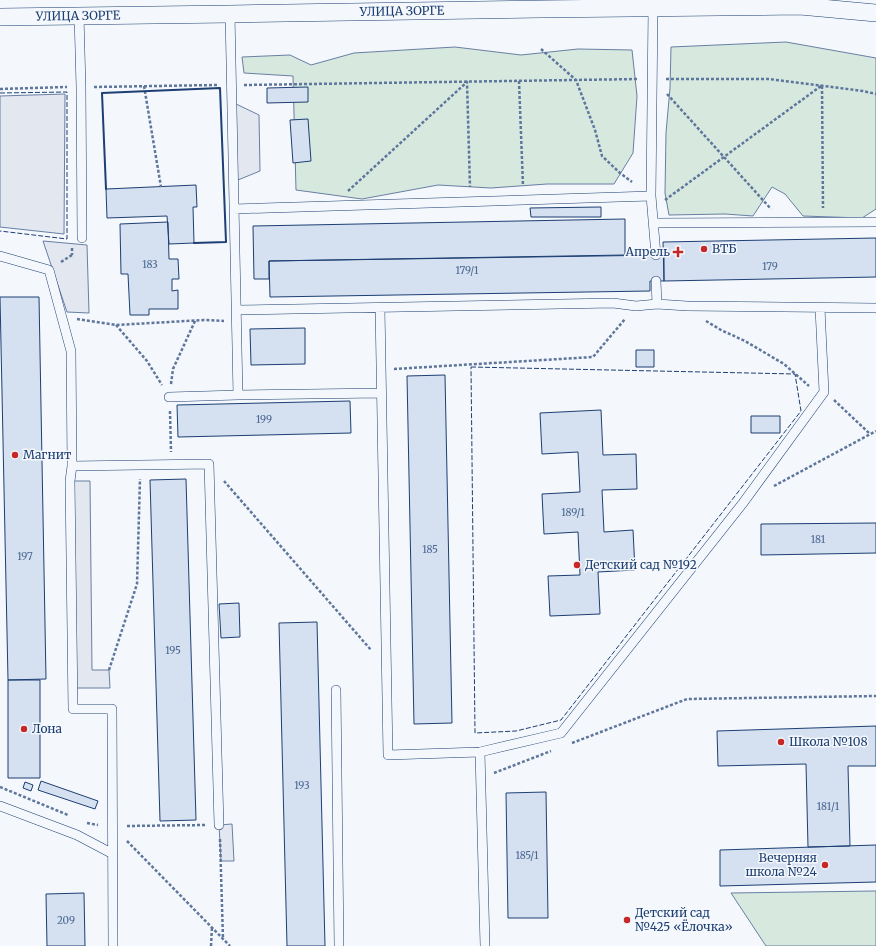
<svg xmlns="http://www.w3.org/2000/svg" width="876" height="946" viewBox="0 0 876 946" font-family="Merriweather,serif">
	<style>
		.green { fill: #d7e8df; stroke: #687fa3 }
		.parking { fill: #e3e8f0; stroke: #687fa3 }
		.building { fill: #d5e0f0; stroke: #1d3f73 }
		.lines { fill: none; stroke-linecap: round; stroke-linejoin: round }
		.lane-casing { stroke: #1d3f73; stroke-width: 10 }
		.street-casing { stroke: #1d3f73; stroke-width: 18 }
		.path { stroke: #5e769c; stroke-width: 2.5; stroke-dasharray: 3 2; stroke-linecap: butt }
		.lane { stroke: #f4f7fb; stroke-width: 9 }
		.street { stroke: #f4f7fb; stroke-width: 17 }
		.fence { stroke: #1d3f73; stroke-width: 1; stroke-dasharray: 5 2; stroke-linecap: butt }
		.wall { stroke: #1d3f73; stroke-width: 2 }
		.poi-dot { fill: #c62828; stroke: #f4f7fb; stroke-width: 1.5 }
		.labels { text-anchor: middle; stroke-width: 3; stroke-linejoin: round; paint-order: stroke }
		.number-label { font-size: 10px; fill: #4b6792 }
		.street-label { font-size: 12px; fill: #1d3f73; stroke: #f4f7fb }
		.poi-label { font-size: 12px; fill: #1d3f73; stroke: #f4f7fb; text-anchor: start }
	</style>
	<rect width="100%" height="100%" fill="#f4f7fb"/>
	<path class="green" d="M786 42 876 58V209L862 218 803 216 785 194 772 187 753 216 725 214 669 215 665 193 666 133 670 88 671 47Z
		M455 47 521 55 578 49 632 50 637 96 633 153 614 184H547L491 188 438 185 362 199 296 190 293 76 244 73 242 57 290 55 311 65 354 53Z
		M876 891V946H766L731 893Z"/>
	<path class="parking" d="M65 94 64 234 0 227V96Z
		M232 102 259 115 260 171 233 182Z
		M43 241 87 245 89 313 67 312Z
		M70 481H90L92 670H109L110 688H72Z
		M232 824 234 861H221L219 825Z"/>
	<path class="building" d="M308 87V102L267 103V88Z
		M308 119 311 161 293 163 290 120Z
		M196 185 197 207H193L194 243 169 244 167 216 107 218 106 189Z
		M601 207V217H531L530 208Z
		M625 219V255L269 261V279H254L253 226Z
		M168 222 169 259H178L179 279H172V291L178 290V309H149V315H130L128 274H121L120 224Z
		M876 238V277L664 281 663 242Z
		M664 255V281H650V291L270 297 269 261Z
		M0 297H39L46 679 8 680Z
		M305 328V364L251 365 250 329Z
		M636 350H654V367H636Z
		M445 375 452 723 414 724 407 376Z
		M350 401 351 433 178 437 177 405Z
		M601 410 603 455 636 454 637 489 602 490 604 532 633 530 635 570 598 572 600 614 550 616 548 576 580 575 578 532 544 534 542 494 580 492 578 452 542 454 540 413Z
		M751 416H780V433H751Z
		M186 479 196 820 160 821 150 480Z
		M876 523V553L761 555V524Z
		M239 603 240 637 221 638 219 604Z
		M317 622 325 946H287L279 623Z
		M8 680H40V778H8Z
		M876 726V766H848L850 846 808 847 806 764 718 766 717 731Z
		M41 781 98 801 95 809 38 790Z
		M25 782 33 785 31 791 23 788Z
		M546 792 548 918H508L506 793Z
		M876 845V882L720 886V850Z
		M84 893 85 946H47L46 894Z"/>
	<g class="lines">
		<g class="lane-casing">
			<path id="lane" d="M653 8 651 196 656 255
				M230 14 238 395
				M79 15 81 87 82 238
				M234 209 651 196
				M654 223 876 222
				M0 256 49 270 71 351 72 466 70 481 73 709H112L113 946
				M656 281 657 304
				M380 308 388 755 480 752 485 946
				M236 310 613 303 636 306 657 304 687 306 876 308
				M169 397 238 395 381 393
				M72 466 209 464 219 825
				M336 690 339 946
				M480 752 561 733 743 503 824 392 820 308
				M0 806 77 835 113 854"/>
		</g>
		<g class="street-casing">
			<g id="street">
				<path id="s1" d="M0 17 230 14 541 9 800 6 876 13"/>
			</g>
		</g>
		<path class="path" d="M541 49 576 80 595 130 602 156 620 173 632 182
			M666 79H769L863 91 876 94
			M519 81 523 186
			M244 85 639 79
			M144 86 161 187
			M822 86 823 208
			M94 87 217 85
			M0 89 67 87
			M667 94 771 209
			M348 191 467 82 470 187
			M665 200 821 86
			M72 248V255
			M61 262 72 255
			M77 319 116 325 204 320 224 321
			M706 321 721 330 745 341 784 364 809 386
			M116 325 147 361 162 385
			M394 369 593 357 625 319
			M171 384 173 369 195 321
			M834 400 870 434
			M170 411 171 452
			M224 481 371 650
			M774 486 876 431
			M109 670 137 584 140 479
			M572 743 687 699 876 696
			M494 773 551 751
			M0 787 68 815
			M87 823 98 825
			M127 826 206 825
			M220 839 223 939
			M127 841 230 946
			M211 946 212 927"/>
		<use href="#lane" class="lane"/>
		<use href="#street" class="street"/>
		<path class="fence" d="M0 93 67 92V239L0 231
			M471 367 795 374 801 411 561 720 516 731 475 733Z"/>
		<path class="wall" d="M106 189 102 93 220 88 226 242 194 243"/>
	</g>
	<g class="poi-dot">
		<circle cx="704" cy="249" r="4"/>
		<path d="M676 246h4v4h4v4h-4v4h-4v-4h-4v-4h4z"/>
		<circle cx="15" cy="455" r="4"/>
		<circle cx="577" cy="565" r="4"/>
		<circle cx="24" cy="729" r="4"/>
		<circle cx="781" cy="742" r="4"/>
		<circle cx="825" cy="865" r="4"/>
		<circle cx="627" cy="920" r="4"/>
	</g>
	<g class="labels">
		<g class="number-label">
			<text x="150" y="268">183</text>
			<text x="770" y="270">179</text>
			<text x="467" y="274">179/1</text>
			<text x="264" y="423">199</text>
			<text x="573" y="516">189/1</text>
			<text x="818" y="543">181</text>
			<text x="430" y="553">185</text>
			<text x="25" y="560">197</text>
			<text x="173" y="654">195</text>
			<text x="302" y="789">193</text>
			<text x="828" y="810">181/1</text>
			<text x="527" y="859">185/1</text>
			<text x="66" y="924">209</text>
		</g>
		<g class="street-label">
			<text dy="4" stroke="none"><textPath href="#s1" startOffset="402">УЛИЦА ЗОРГЕ</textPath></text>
			<text dy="4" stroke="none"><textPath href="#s1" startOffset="78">УЛИЦА ЗОРГЕ</textPath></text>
		</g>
		<g class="poi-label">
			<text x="712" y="253">ВТБ</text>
			<text x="670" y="256" text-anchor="end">Апрель</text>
			<text x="23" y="459">Магнит</text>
			<text x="585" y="569">Детский сад №192</text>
			<text x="32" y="733">Лона</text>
			<text x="789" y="746">Школа №108</text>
			<text x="817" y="862" text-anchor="end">Вечерняя<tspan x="817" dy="14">школа №24</tspan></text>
			<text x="635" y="917">Детский сад<tspan x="635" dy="14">№425 «Ёлочка»</tspan></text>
		</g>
	</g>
</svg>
